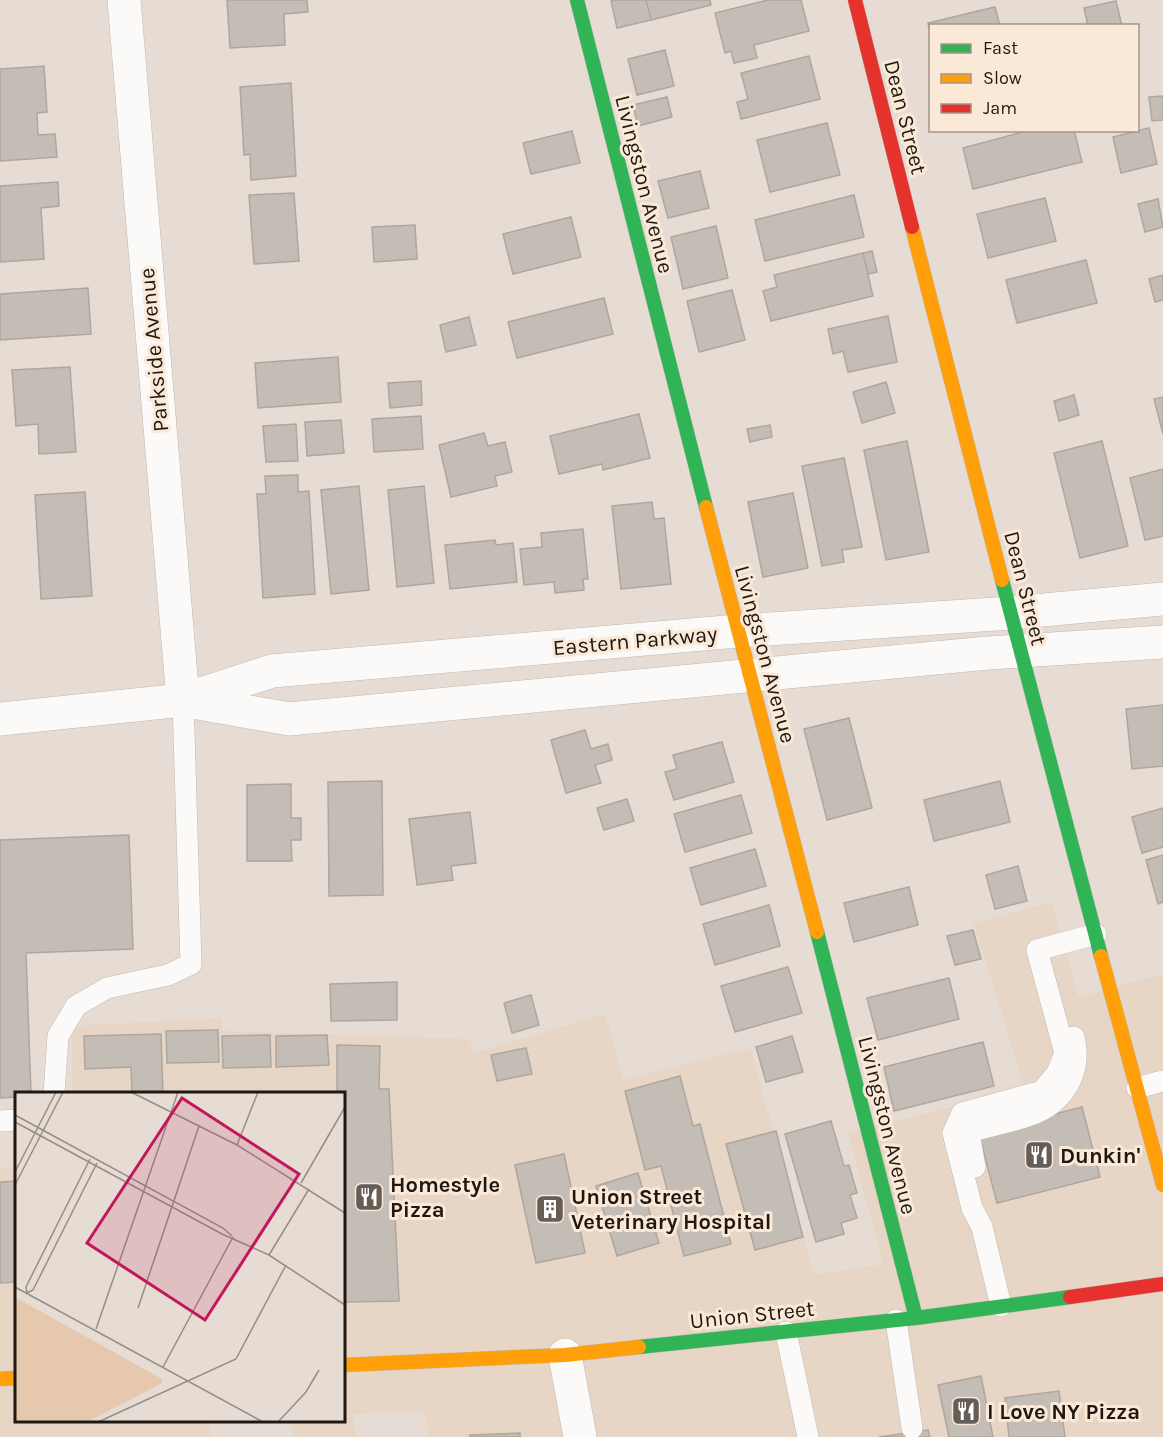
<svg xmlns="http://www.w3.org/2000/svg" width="1163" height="1437" viewBox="0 0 1163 1437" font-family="Karla,sans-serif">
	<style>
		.built { fill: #e7d5c5 }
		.building { fill: #c4bdb6; stroke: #aea69f; stroke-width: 1.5 }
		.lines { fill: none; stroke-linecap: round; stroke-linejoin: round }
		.lane-casing { stroke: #c1b9b2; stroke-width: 22 }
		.street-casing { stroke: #c1b9b2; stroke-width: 34 }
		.fast-casing { stroke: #c1b9b2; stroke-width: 15 }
		.slow-casing { stroke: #c1b9b2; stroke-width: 15 }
		.jam-casing { stroke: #c1b9b2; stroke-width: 15 }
		.lane { stroke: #fbfaf8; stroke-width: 21 }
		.street { stroke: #fbfaf8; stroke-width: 33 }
		.fast { stroke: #30b455; stroke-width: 14 }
		.slow { stroke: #ff9f0a; stroke-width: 14 }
		.jam { stroke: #e5322d; stroke-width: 14 }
		.labels { text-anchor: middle; stroke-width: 6; stroke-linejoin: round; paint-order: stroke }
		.street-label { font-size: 22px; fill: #1f1812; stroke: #fbe9d8 }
		.poi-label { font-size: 22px; font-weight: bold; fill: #1f1812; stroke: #fbe9d8; text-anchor: start }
		.inset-road { fill: none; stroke: #968e86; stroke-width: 1.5 }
		.view { fill: #c2185b; fill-opacity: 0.15; stroke: #c2185b; stroke-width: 3 }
		.inset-edge { fill: none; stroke: #1f1812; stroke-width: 3 }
	</style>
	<rect width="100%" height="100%" fill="#e6dcd3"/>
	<path class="built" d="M1052 902 1078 997 1163 974V1437H429L425 1411 353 1414 356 1437H294L291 1421 344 1420V1094L72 1093V1026L222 1018V1031L469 1039 474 1053 605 1014 624 1080 750 1048 814 1275 883 1264 848 1133 886 1124 1024 1087 974 923Z
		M16 1167V1420L208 1421 211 1437H0V1168Z"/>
	<path class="building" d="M227 0H307L308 12 284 14 285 45 230 48Z
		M616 0H646L651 20 617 28 611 1Z
		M646 0H710L711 5 651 20Z
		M768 0H801L809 31 754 45 757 58 734 63 731 51 725 53 715 13Z
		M1116 1 1122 26H1088L1084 8Z
		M995 7 1000 26H930V33L928 23Z
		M665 50 674 86 637 95 628 59Z
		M809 56 820 99 741 119 737 102 748 99 741 73Z
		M44 66 47 112 37 113 38 135 55 134 57 157 0 161V69Z
		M291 83 296 176 251 180 250 154 244 155 240 87Z
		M1163 96V120L1152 121 1149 97Z
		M667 97 672 117 638 126 633 105Z
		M827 123 840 175 770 192 757 140Z
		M1149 128 1157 164 1121 173 1113 137Z
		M1030 130H1074L1082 162 973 189 963 148Z
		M572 131 580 163 531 174 523 143Z
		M700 171 709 208 668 218 658 181Z
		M58 182 59 206 41 208 44 259 0 262V186Z
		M294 193 299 261 254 264 249 195Z
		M854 195 864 237 765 261 755 220Z
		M1045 198 1056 241 988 258 977 214Z
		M1158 199 1163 227 1145 232 1138 204Z
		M571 217 581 257 513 274 503 234Z
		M415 225 417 259 374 262 372 227Z
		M716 226 728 278 683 289 671 237Z
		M872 251 877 272 868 274 863 253Z
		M863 253 873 296 771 321 763 291 777 287 774 275Z
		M1086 260 1097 303 1017 323 1006 280Z
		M1163 275V300L1155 302 1149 279Z
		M88 288 91 334 0 340V294Z
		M732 290 745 340 699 352 687 301Z
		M604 298 613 334 517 358 508 322Z
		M888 316 897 362 848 372 843 351 833 354 828 329Z
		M469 317 476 345 446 352 440 325Z
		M338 357 341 402 258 408 255 363Z
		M70 367 76 452 39 454 38 424 16 426 12 370Z
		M421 381 422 405 390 408 388 383Z
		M886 382 895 413 862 423 853 392Z
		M1074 395 1079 415 1059 421 1054 401Z
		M1163 397V434L1154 399Z
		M639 414 650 458 603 470 602 464 559 474 550 436Z
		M421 416 423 449 374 452 372 419Z
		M341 420 344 453 307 456 305 422Z
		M296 424 298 461 266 462 263 426Z
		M770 425 772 437 750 442 747 429Z
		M484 433 488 446 505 442 512 472 495 476 497 486 451 497 439 445Z
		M907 441 929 552 886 560 864 450Z
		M1102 441 1128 546 1080 558 1054 453Z
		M844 458 862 547 842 550 844 562 822 566 802 466Z
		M1163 469V536L1145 540 1130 478Z
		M298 475V492L309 491 315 594 263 598 257 494H266L265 476Z
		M359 486 369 590 331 594 321 490Z
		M424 486 434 583 397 587 388 490Z
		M85 492 92 596 41 599 35 495Z
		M793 493 808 568 763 577 748 502Z
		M652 502 654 519 664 518 671 584 621 589 612 506Z
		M583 529 588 579H583L584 590 555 593 554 582 524 585 520 549 542 547 541 533Z
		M495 540 496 545 513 543 517 582 450 589 445 545Z
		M1163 705V766L1132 769 1126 709Z
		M849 718 872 808 827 820 804 729Z
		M585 730 591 749 608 744 612 760 595 765 601 783 566 793 551 740Z
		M722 742 734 782 674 800 665 772 677 769 673 755Z
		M382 781 383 895 329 896 328 782Z
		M1000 781 1010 822 934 841 924 800Z
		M291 784V818H301V840H291L292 861H247V785Z
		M741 795 752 833 685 852 674 814Z
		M627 799 634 821 604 830 597 808Z
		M1163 808V847L1142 853 1132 817Z
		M470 812 476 863 451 866 453 880 417 885 409 819Z
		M129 835 133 949 26 953 31 1094H16V1097L0 1098V840Z
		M755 849 766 886 701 905 690 868Z
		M1163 855V902L1158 904 1146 860Z
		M1018 866 1027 901 995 909 986 875Z
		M909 887 918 925 854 942 844 903Z
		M769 905 780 946 715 965 703 924Z
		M973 930 981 959 955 965 947 936Z
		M788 967 802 1013 735 1032 721 986Z
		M949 978 959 1019 878 1040 867 998Z
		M397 982V1020L331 1021 330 984Z
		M531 995 539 1025 512 1033 504 1003Z
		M218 1030 219 1062 167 1063 166 1031Z
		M161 1034 163 1094H132L131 1067 85 1069 84 1036Z
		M270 1035 271 1067 223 1068 222 1036Z
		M327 1035 329 1065 276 1067V1036Z
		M792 1036 803 1072 766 1082 756 1047Z
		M983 1042 994 1086 894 1111 884 1067Z
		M337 1045 380 1046 379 1089H389L399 1301 344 1302V1094H337Z
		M526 1048 532 1074 497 1081 491 1055Z
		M680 1076 693 1126 700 1124 731 1244 684 1256 661 1166 645 1170 625 1091Z
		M1082 1107 1100 1177 997 1203 979 1134Z
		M831 1121 844 1166 849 1165 857 1193 850 1195 857 1218 841 1223 844 1234 816 1242 785 1134Z
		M776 1131 803 1237 755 1250 726 1144Z
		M564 1154 585 1253 536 1263 515 1165Z
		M638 1173 659 1243 617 1256 596 1186Z
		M16 1181V1282L0 1283V1182Z
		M981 1376 993 1437H949L938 1385Z
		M1059 1391 1065 1437H1009L1005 1398Z
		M928 1430 930 1437H879Z
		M520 1433V1437H470V1435Z"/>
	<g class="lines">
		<g class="lane-casing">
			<path id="lane" d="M1137 1088 1163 1081
				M54 1094 58 1036 76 1006 107 988 168 975 191 964 183 700
				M0 1121 16 1120
				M975 1167 970 1139 972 1131C993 1125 1016 1121 1036 1113 1067 1099 1082 1069 1074 1037
				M1001 1306 982 1227 972 1208 953 1133 962 1113 1042 1091 1057 1073 1065 1053 1037 950 1096 934
				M896 1320 912 1428
				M786 1332 808 1437"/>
		</g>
		<g class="street-casing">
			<path id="street" d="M124 0 183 700
				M187 701 289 719 988 653 1163 642
				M0 719 183 700 272 671 738 631 1011 613 1163 599
				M565 1355 580 1437"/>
		</g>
		<g class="fast-casing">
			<path id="fast" d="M577 0 706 507
				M1002 580 1101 956
				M817 932 916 1318
				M639 1347 916 1318 1070 1297"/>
		</g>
		<g class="slow-casing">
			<path id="slow" d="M912 227 1002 580
				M706 507 817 932
				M1101 956 1163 1185
				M344 1365 565 1355 639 1347
				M0 1379 16 1378"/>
		</g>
		<g class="jam-casing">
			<path id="jam" d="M855 0 912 227
				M1070 1297 1163 1284"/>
		</g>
		<use href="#lane" class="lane"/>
		<use href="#street" class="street"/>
		<use href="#fast" class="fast"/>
		<use href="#slow" class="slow"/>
		<use href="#jam" class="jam"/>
	</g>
	<defs>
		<g id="restaurant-square" transform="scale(1.5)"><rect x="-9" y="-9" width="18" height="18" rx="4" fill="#655d56" stroke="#fbe9d8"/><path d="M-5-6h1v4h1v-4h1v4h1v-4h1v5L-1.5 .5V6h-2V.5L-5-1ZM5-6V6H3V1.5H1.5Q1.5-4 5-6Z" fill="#fff"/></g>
		<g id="building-square" transform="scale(1.5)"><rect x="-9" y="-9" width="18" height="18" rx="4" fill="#655d56" stroke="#fbe9d8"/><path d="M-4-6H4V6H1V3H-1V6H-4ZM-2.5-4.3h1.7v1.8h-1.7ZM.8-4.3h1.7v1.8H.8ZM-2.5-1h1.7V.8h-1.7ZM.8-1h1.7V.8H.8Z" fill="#fff"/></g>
	</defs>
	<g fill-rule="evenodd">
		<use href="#restaurant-square" x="1039" y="1155"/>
		<use href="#restaurant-square" x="369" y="1197"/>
		<use href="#building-square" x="550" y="1209"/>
		<use href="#restaurant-square" x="966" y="1411"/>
	</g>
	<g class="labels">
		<g class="street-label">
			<text transform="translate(906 117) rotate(76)" y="8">Dean Street</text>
			<text transform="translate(645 184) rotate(76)" y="8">Livingston Avenue</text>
			<text transform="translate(153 350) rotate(-95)" y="8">Parkside Avenue</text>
			<text transform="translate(1026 588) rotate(76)" y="8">Dean Street</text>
			<text transform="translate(635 640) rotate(-5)" y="8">Eastern Parkway</text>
			<text transform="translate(766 654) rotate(75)" y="8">Livingston Avenue</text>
			<text transform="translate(888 1125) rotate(76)" y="8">Livingston Avenue</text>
			<text transform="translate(752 1314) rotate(-6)" y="8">Union Street</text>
		</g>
		<g class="poi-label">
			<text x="1060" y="1163">Dunkin'</text>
			<text x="390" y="1192">Homestyle<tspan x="390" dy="25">Pizza</tspan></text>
			<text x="571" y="1204">Union Street<tspan x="571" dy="25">Veterinary Hospital</tspan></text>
			<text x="987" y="1419">I Love NY Pizza</text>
		</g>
	</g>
	<g transform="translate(15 1092)">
		<rect width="330" height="330" fill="#e6dcd3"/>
		<path d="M0 205 147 287V291L72 330H0Z" fill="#e5c8ad"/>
		<path class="inset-road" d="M116 0 222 53 330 121M0 23 208 136 217 144M0 30 207 142 254 163 330 213M222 53 243 0M0 80 41 0M286 91 330 15M0 93 48 0M254 163 294 97M0 195 248 330M12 201 11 195 75 67M12 201 18 198 82 71M123 216 184 34M81 237 163 0M148 275 218 145M83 330 221 267 271 173M263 330 291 300 304 278"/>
		<path class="view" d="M167 6 284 82 190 228 72 151Z"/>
		<rect width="330" height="330" class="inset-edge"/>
	</g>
	<rect x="929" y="24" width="210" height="108" fill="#fbe9d8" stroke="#a39589" stroke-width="1.5"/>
	<rect x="941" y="44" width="30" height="9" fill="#30b455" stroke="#a39589" stroke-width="1.5"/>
	<text x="983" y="54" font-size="18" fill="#1f1812">Fast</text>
	<rect x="941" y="74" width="30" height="9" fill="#ff9f0a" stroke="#a39589" stroke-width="1.5"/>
	<text x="983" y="84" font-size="18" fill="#1f1812">Slow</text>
	<rect x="941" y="104" width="30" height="9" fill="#e5322d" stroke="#a39589" stroke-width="1.5"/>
	<text x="983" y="114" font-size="18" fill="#1f1812">Jam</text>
</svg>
